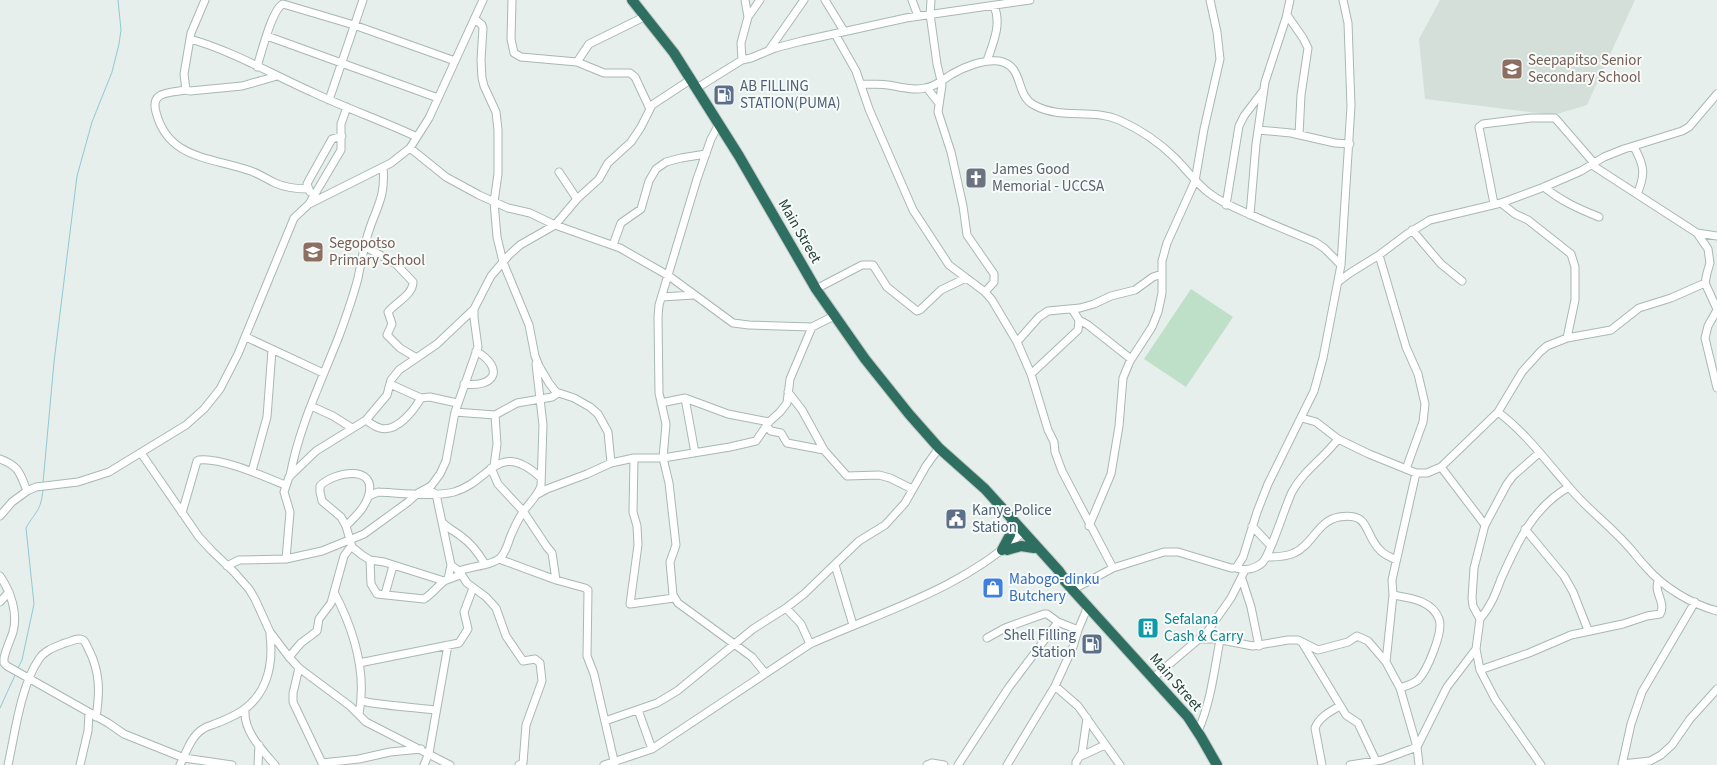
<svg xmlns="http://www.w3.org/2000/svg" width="1717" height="765" viewBox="0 0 1717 765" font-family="'Source Sans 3',sans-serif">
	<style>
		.built { fill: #d4dfda }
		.green { fill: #bfe0c8 }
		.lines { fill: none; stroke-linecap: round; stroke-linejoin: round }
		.stream { stroke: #8ec9d4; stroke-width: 1 }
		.minor-casing { stroke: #a8b8b2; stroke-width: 9 }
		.highway-casing { stroke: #c2cac8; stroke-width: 12 }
		.minor { stroke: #fff; stroke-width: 7 }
		.highway { stroke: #2f6f62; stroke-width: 10 }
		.labels { text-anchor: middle; stroke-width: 4; stroke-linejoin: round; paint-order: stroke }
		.education-label { font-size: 15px; fill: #785e54; stroke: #f7fbf9; text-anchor: start }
		.service-label { font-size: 15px; fill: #4e5e75; stroke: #f7fbf9; text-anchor: start }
		.worship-label { font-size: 15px; fill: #5b616d; stroke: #f7fbf9; text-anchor: start }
		.street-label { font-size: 15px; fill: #24423a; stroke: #f7fbf9 }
		.shop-label { font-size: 15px; fill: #366cbe; stroke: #f7fbf9; text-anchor: start }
		.culture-label { font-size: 15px; fill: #0d838f; stroke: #f7fbf9; text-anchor: start }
	</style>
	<rect width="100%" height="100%" fill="#e6efeb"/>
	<path class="built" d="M1440 0H1635L1587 105 1554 115 1425 99 1419 39Z"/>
	<path class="green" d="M1191 289 1233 317 1186 387 1144 359Z"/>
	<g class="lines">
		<path class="stream" d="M43 483 54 362 77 176 92 122 112 72 119 44 121 30 118 0
			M17 670 22 660 34 604 26 528C36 510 41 512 43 489
			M0 708 16 673"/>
		<g class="minor-casing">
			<path id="minor" d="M205 0 191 33 184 74 186 90 190 91 242 86 277 76
				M512 0 511 39 514 53 521 57 577 62 604 73H630L635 77 650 109
				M825 0 844 31
				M912 0 918 16
				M931 0 930 14 937 64 942 85 938 112 951 152 963 206 967 235 994 274V282L985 292
				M1287 15 1303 38 1308 48 1301 95 1299 135
				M748 17 760 0
				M475 19 482 25 483 28 481 60 482 78 484 86 496 112 498 130V174L494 202 497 237 503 262 529 325 535 356 539 366 549 383 556 392 574 398 590 407 598 414 608 432 611 463
				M835 34 856 71 869 109 913 210 949 265 985 292 992 300 1017 342 1031 374 1048 430 1054 442 1055 452 1062 471 1113 568
				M267 36 438 98
				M190 39C233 51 273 75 314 93 348 109 383 121 417 137
				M769 50 804 0
				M742 60 741 43 748 17 745 0
				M987 61C993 43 1002 24 994 6
				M577 62 589 44 646 16
				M257 67C261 54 272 9 283 4L354 25 455 61
				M861 84C870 84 879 84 888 85 900 87 913 91 925 88 935 87 944 79 952 74 964 67 984 59 999 61 1025 66 1014 94 1034 105 1061 120 1092 108 1119 120 1139 129 1159 142 1175 158 1187 170 1196 183 1209 193 1222 203 1235 208 1249 214 1271 224 1293 233 1315 242L1324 248 1341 265
				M697 88 742 60 751 58 775 48 802 41 906 18 1030 0
				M927 88 938 102
				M186 90C170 93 150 91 156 112 168 160 212 157 251 171 259 174 267 179 275 183 286 188 297 189 309 189
				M329 100 363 0
				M719 124 711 139 697 179 659 305 658 317 659 393 666 424 663 458 669 483 676 545 670 562 673 595 678 603 752 657 765 673
				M1258 130 1291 133 1335 143 1350 144
				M1634 147C1644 165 1646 174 1637 194
				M410 148 446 177 479 195 508 208 530 213 555 225 620 248 669 276 733 323 749 325 812 327 834 316
				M1592 165 1697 233 1708 249 1710 263 1707 273 1705 283 1717 309
				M559 172 577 199
				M1544 187C1561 201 1579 209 1599 217
				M310 192 307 184 309 180 332 139 342 136
				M1501 203 1515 214 1528 220 1571 254 1575 267V300L1567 338
				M309 204 341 150V124L347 107
				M1494 204 1479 127 1483 124 1531 118H1555L1594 163
				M1226 205 1239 126 1244 116 1263 91
				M1250 215 1256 144 1265 82 1286 18 1290 0
				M1412 230 1441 264 1462 281
				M1697 233 1717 236
				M613 245 621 223 641 209 649 181 656 169 666 162 681 158 706 154
				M364 246 396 264 413 282C413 295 396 302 388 312L392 324 387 335 400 348 415 357
				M1379 255 1406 347 1418 374 1425 404 1423 422 1406 469
				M1338 282 1350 273 1379 255 1407 234 1430 220 1501 203 1544 187 1581 171 1604 157 1624 149 1682 131 1689 127 1717 94
				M816 289 862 265H873L887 287 917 311 920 310 941 290 966 278
				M662 297 693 295
				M1717 310 1708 326 1705 338 1717 388
				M1079 320 1088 325 1131 359
				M246 337 323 373
				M1017 342 1039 317 1048 311 1080 308 1094 304 1111 296 1135 290 1153 277 1162 274
				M1031 374 1078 330 1079 320 1072 309
				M390 384 421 398 430 397 457 403
				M464 384C494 388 506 369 476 351
				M788 392 802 410 824 450 847 476 879 475 890 478 912 489
				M685 398 695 453
				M661 403 685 398 728 414 769 422
				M311 406 333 416 352 428
				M455 412 495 415 497 444 494 466
				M1498 412 1522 372 1540 352 1547 346 1567 338 1611 330 1639 308 1671 298 1705 283
				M495 415 517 403 552 397 558 393
				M1302 418 1316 422 1338 439 1369 454 1406 469 1416 473H1427L1441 467 1498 412C1526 433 1546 461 1569 487 1586 508 1608 524 1626 544 1633 551 1639 560 1646 567 1663 587 1691 604 1717 611
				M366 420C370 423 375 427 380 428 397 433 414 410 421 398
				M766 426 771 431 781 433 787 443 824 450
				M141 453 199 537 212 551 234 572 249 589 255 599 270 632 289 657 299 668 350 706 366 722 450 765
				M1539 453 1513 476 1507 484 1485 525 1474 568 1472 598 1473 606 1480 619 1476 649 1480 670 1495 699 1541 765
				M634 458 633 512 637 526 638 545 630 604 674 598
				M0 459C19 466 20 473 27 491
				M1441 467 1485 525
				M491 468 498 484 523 511 547 547 552 553 556 580 585 588 588 590 587 656 594 674 615 765
				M252 471 267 417 272 350
				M290 476C299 427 321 382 339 336 346 317 353 297 358 278 361 264 363 250 367 237 375 208 386 200 383 167
				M432 492 436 494 451 565 448 579
				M538 494 547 489 587 474 611 463 634 458H663L730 447 756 441 769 422 780 412 787 403 790 379 812 327
				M369 496 378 492C400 493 434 497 454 492 490 482 498 438 541 478
				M182 513 197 461 199 460C221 457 265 477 285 485
				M0 516 12 502 27 491 36 487 78 482 109 472 186 425 204 409 220 389 238 354 294 218 309 204 391 163 410 148 429 118 483 0
				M443 523C449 529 456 532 462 537 472 544 479 554 485 564
				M346 526C355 517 366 507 369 494 376 464 333 472 320 486V492L322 501 341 517 346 526 352 547 362 555 370 560 384 562 444 581 460 575
				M1089 526 1111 474 1119 426 1123 378 1130 361 1152 327 1158 312 1162 293V261L1167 243 1195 181 1204 129 1220 59 1217 32 1210 0
				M1252 526 1271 546
				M1525 529 1564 576 1573 592 1588 630
				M1267 557C1276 557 1286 557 1294 553 1313 545 1317 521 1339 517 1371 512 1363 533 1380 550 1384 555 1391 557 1396 560
				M286 559 290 512 284 492 289 477 316 451 366 420 387 395 391 380 399 370 437 344 474 309
				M499 559 556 580
				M370 560 371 584 377 594 424 599C432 594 437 587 444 581
				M451 565 459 571 467 583 486 597 496 608 506 636 523 661 535 659 540 663 542 681 526 725 523 763 519 765
				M835 565 853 625
				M227 566 239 560 286 559 322 551 364 534 408 502 418 493 431 486 440 474 446 461 455 412 478 347 474 318V309L491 276 509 255 520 245 555 225 577 199 599 179 608 163 631 142 641 127 652 105 690 80
				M1236 568C1245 571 1255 569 1262 563 1270 556 1285 506 1292 492 1303 471 1324 458 1338 439
				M459 571C471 566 491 566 500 558 507 552 508 541 512 533 515 526 519 518 523 512 529 503 537 497 541 486L543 425 536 364
				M0 576C11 592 18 613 13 632 10 641 6 649 4 658V663L7 666 108 723 124 734 184 758 232 765
				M1242 579 1251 607 1259 646
				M1074 589 1113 568 1164 552H1178L1231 568H1236L1243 557 1257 512 1268 484 1314 391 1323 358 1341 265 1351 106 1348 23 1343 0
				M334 592C354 630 367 672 359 714
				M385 594 393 566
				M1393 595C1409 598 1432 600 1439 619 1444 631 1427 671 1418 680 1413 684 1406 686 1400 688
				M0 602 9 592
				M786 608 801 624 810 644
				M1480 619C1491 606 1495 595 1501 579 1517 543 1533 507 1569 487
				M987 638 1005 628 1044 614H1047L1058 622
				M1200 639H1216L1253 646 1288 640H1298L1318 650 1348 642 1357 636 1368 641 1386 662 1400 688 1417 747 1419 765
				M1303 644 1346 715 1358 723 1376 761
				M289 657 301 643 317 631 319 619 331 603 344 556 349 549 352 547
				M1386 662 1393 595 1392 580 1416 473
				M359 663 459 643 468 629 464 612 473 588
				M299 668 293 693V702L323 765
				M1480 670 1529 653 1571 635 1623 624 1647 616 1660 614C1667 603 1652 591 1659 580
				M1153 678 1207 632 1231 598 1245 570
				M1055 686 1078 706 1120 765
				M361 701C386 706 411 707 436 710
				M245 709C243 731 262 750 275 765
				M638 710 652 749
				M605 721 657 703 677 691 753 629 786 608 804 594 859 541 885 525 905 503 926 466 939 448
				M1198 731C1211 702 1214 671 1220 640
				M1079 757 1105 745
				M322 763 359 759 390 752 421 749
				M1622 764 1650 761 1661 755 1672 745 1690 719 1717 689
				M8 765C15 733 21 685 39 659 45 650 55 647 65 643 70 642 78 637 83 640 86 642 87 647 89 650 100 672 100 692 96 717
				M80 765 88 731 89 713
				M180 765C186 753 191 736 203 729 207 726 213 725 217 723 223 721 229 718 235 715 266 699 274 667 270 635
				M258 765 259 745
				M424 765 429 753 448 645
				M604 765 652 749 810 644C884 611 963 589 1024 531
				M927 765 932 763 944 765
				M958 765 1009 687 1058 622 1078 630
				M1007 765 1055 686 1073 647 1078 630 1088 606
				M1076 765V762L1082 753 1087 718
				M1322 765 1315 728C1319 717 1331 711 1340 706
				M1350 765 1382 760 1417 747 1447 687 1476 649
				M1622 765 1631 724 1642 692 1695 602"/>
		</g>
		<g class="highway-casing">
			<path id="highway" d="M632 0 674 53 739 156 816 289 865 359 909 414 939 448 985 489 1059 571 1065 580
				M1002 550 1010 535 1012 523
				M1007 550 1021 546 1034 548
				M1060 576 1188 717 1201 737 1217 765"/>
		</g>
		<use href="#minor" class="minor"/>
		<use href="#highway" class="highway"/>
	</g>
	<defs>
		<g id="school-square" transform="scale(1.125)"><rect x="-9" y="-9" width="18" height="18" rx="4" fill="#8d6e63" stroke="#f7fbf9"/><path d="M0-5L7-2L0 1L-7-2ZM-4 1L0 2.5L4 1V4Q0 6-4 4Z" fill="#fff"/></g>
		<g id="fuel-square" transform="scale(1.125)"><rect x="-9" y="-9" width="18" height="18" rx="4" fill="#5c6f8a" stroke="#f7fbf9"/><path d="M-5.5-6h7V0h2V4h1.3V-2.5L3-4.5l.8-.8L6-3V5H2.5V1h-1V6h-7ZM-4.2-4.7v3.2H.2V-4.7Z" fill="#fff"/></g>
		<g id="church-square" transform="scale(1.125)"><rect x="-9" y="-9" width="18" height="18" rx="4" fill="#6b7280" stroke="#f7fbf9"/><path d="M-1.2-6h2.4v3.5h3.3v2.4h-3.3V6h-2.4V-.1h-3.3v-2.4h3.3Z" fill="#fff"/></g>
		<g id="civic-square" transform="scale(1.125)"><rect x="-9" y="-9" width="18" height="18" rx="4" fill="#5c6f8a" stroke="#f7fbf9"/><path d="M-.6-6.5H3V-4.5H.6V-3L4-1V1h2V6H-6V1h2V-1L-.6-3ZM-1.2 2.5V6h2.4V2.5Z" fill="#fff"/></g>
		<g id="shop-square" transform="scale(1.125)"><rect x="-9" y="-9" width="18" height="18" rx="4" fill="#3f7fe0" stroke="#f7fbf9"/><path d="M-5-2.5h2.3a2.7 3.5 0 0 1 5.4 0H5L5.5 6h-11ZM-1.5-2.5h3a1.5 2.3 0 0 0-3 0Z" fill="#fff"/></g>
		<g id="building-square" transform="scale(1.125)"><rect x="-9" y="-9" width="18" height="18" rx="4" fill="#0f9aa8" stroke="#f7fbf9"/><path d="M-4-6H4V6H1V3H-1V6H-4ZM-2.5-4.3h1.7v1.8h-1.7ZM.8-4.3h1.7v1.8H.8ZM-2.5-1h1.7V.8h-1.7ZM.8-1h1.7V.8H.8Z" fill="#fff"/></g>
	</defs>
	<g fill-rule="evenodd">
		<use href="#school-square" x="1512" y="69"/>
		<use href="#fuel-square" x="724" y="95"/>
		<use href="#church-square" x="976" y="178"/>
		<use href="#school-square" x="313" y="252"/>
		<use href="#civic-square" x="956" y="519"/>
		<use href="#shop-square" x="993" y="588"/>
		<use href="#building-square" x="1148" y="628"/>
		<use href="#fuel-square" x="1092" y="644"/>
	</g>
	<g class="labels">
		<g class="education-label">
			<text x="1528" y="65">Seepapitso Senior<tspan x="1528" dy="17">Secondary School</tspan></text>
			<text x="329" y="248">Segopotso<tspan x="329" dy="17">Primary School</tspan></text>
		</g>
		<g class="service-label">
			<text x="740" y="91">AB FILLING<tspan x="740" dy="17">STATION(PUMA)</tspan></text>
			<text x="972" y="515">Kanye Police<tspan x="972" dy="17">Station</tspan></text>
			<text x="1076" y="640" text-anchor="end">Shell Filling<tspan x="1076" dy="17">Station</tspan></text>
		</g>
		<g class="worship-label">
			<text x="992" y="174">James Good<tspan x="992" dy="17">Memorial - UCCSA</tspan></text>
		</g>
		<g class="street-label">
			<text transform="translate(800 231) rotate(60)" y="5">Main Street</text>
			<text transform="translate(1176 682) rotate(49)" y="5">Main Street</text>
		</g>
		<g class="shop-label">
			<text x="1009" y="584">Mabogo-dinku<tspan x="1009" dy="17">Butchery</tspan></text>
		</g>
		<g class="culture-label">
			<text x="1164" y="624">Sefalana<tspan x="1164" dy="17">Cash &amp; Carry</tspan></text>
		</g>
	</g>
</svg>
